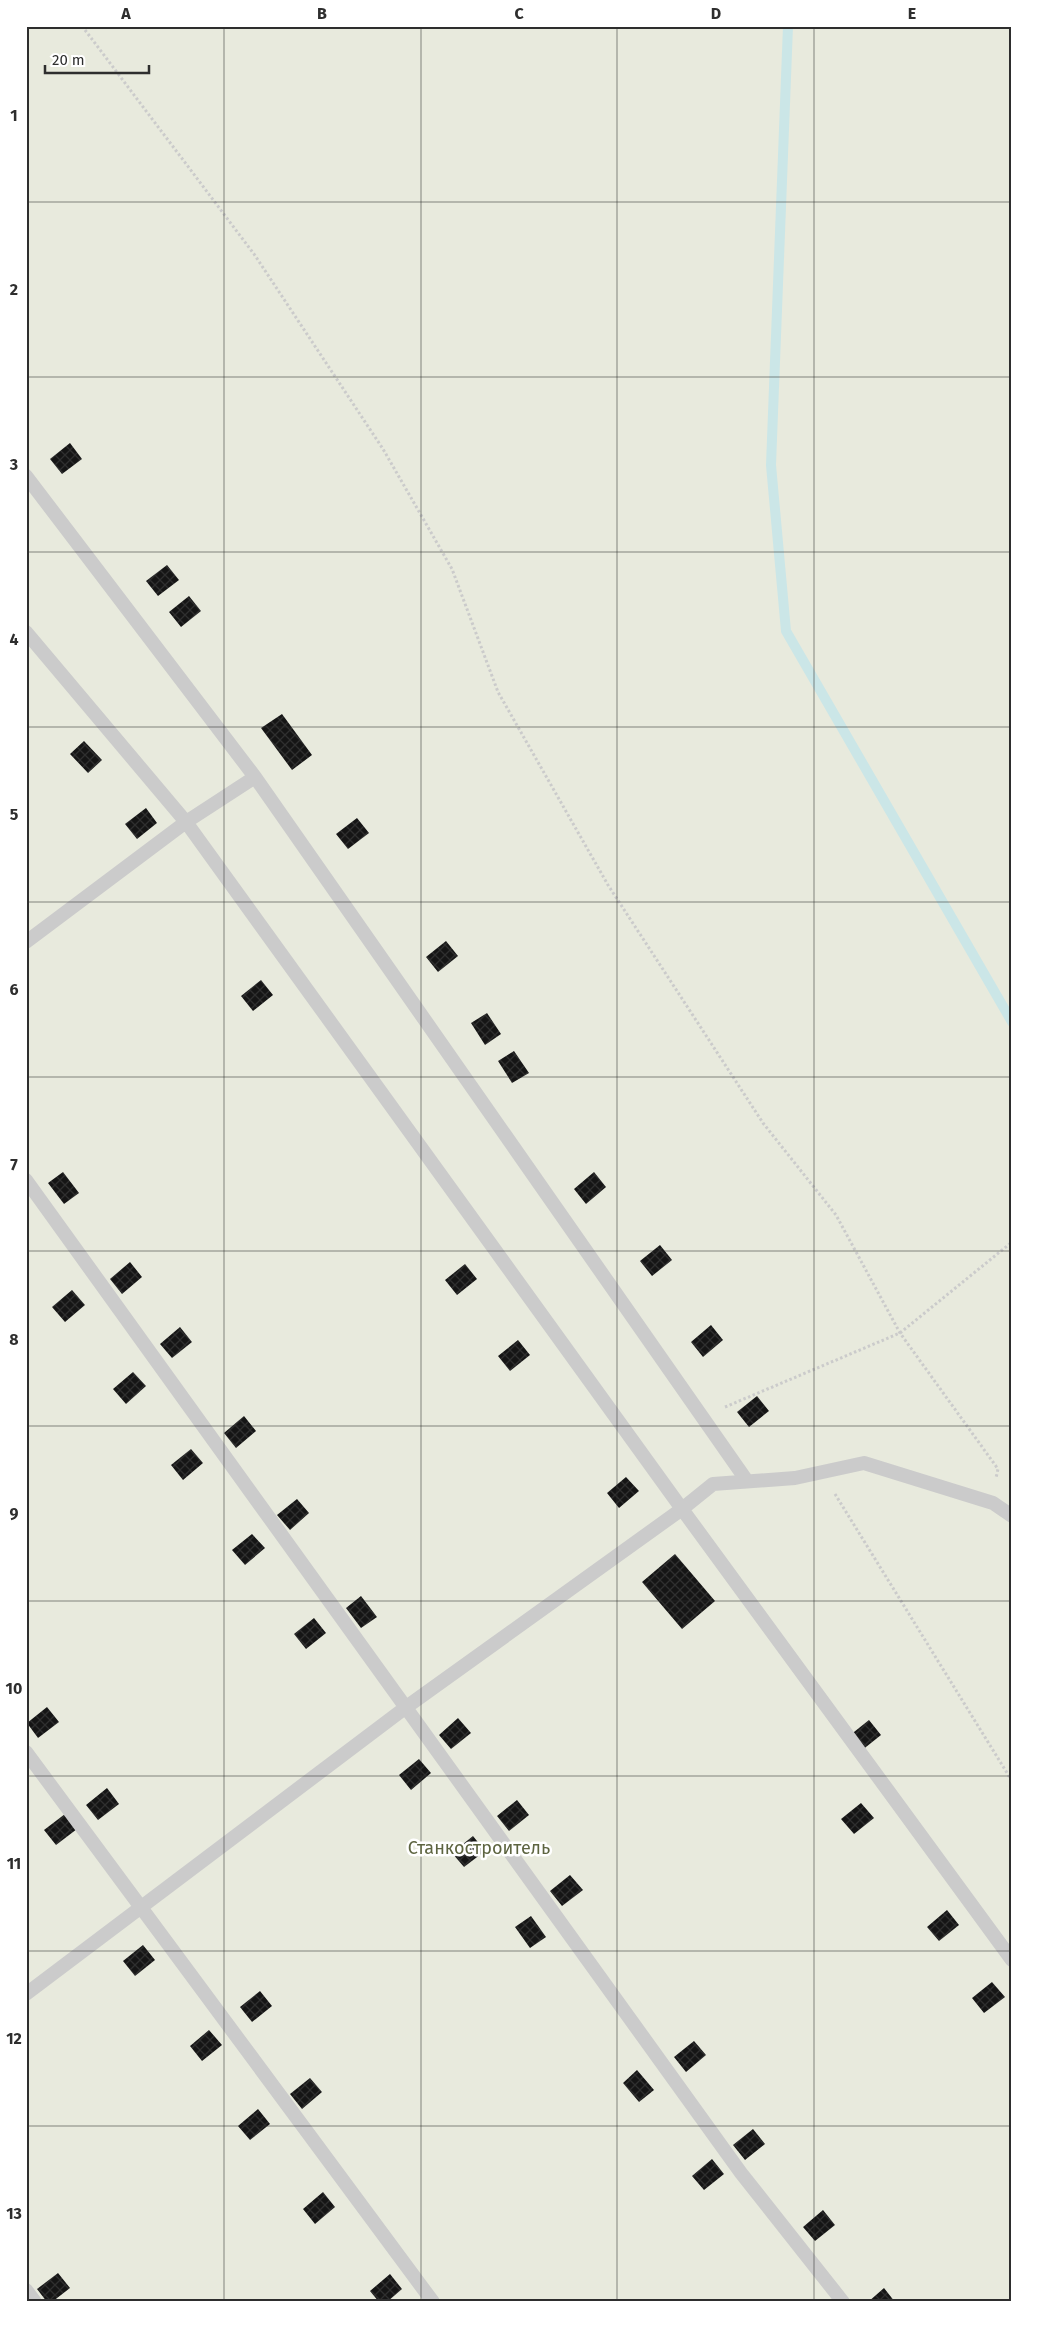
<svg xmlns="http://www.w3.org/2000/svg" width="1038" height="2328" viewBox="0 0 1038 2328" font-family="'Fira Sans',sans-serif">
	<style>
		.green { fill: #e8eadd }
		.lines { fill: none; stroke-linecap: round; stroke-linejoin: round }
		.stream { stroke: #cbe6e7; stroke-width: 10 }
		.building { fill: url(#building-cross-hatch) }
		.path { stroke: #cbcbcb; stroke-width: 3; stroke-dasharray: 2.5 2.5; stroke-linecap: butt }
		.service { stroke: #cbcbcb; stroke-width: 14 }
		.grid { fill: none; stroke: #2e2e2e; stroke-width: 1; stroke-opacity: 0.55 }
		.labels { text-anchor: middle; stroke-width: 5; stroke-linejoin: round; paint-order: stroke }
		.park-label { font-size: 18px; fill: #5d6440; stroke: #fff }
		.neatline { fill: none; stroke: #2e2e2e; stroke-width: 2 }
		.grid-label { font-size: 16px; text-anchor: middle; font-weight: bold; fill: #2e2e2e }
	</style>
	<defs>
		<pattern id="building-cross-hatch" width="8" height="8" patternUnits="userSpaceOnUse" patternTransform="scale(1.25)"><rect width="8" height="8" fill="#151515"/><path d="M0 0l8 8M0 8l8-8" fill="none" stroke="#2f2f2f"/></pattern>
	</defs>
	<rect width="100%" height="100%" fill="#fff"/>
	<path class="green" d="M26 26H1012V2302H26Z"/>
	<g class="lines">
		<path class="stream" d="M788 26 771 465 786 631 1012 1022"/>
	</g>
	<path class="building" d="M70 443 82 459 62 474 50 459Z
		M167 565 179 580 158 596 146 581Z
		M189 596 201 611 181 627 169 612Z
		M282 714 312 755 292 770 261 728Z
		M84 741 102 760 88 773 70 754Z
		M146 808 157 823 137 839 125 824Z
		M357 818 369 833 348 849 336 834Z
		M446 941 458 956 438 972 426 957Z
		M261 980 273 995 253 1011 241 996Z
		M487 1013 501 1034 485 1045 471 1023Z
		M514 1051 529 1073 512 1083 498 1061Z
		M63 1172 79 1193 64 1204 48 1183Z
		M594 1172 606 1187 586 1204 574 1189Z
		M660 1245 672 1260 652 1276 640 1261Z
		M130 1262 142 1277 122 1294 110 1279Z
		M465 1264 477 1279 457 1295 445 1280Z
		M72 1290 85 1305 65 1322 52 1307Z
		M711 1325 723 1340 703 1357 691 1342Z
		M180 1327 192 1342 172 1358 160 1344Z
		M518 1340 530 1355 510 1371 498 1356Z
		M133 1372 146 1386 126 1404 113 1389Z
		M757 1396 769 1411 749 1427 737 1412Z
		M244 1416 256 1431 236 1448 224 1433Z
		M191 1449 203 1463 183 1480 171 1465Z
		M626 1477 639 1491 619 1508 607 1493Z
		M297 1499 309 1513 290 1530 277 1515Z
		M252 1534 265 1548 245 1565 232 1550Z
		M675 1554 715 1601 682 1629 642 1582Z
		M361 1596 377 1617 361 1628 346 1608Z
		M314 1618 326 1633 306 1649 294 1634Z
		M47 1707 59 1722 38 1738 27 1723Z
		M458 1718 471 1733 451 1749 439 1735Z
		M869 1720 881 1735 861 1751 849 1736Z
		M419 1759 431 1773 411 1790 399 1775Z
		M107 1788 119 1804 98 1820 86 1805Z
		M517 1800 529 1815 509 1831 497 1816Z
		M861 1803 874 1818 854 1834 841 1819Z
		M65 1814 77 1829 56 1845 44 1830Z
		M473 1836 485 1851 464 1867 452 1853Z
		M570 1875 583 1890 562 1906 550 1891Z
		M947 1910 959 1925 939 1941 927 1927Z
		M531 1916 546 1937 530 1948 515 1927Z
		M143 1945 155 1960 135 1976 123 1961Z
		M992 1982 1005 1997 984 2013 972 1998Z
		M260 1991 272 2006 252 2022 240 2007Z
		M209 2030 222 2045 202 2061 190 2046Z
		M694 2041 706 2055 686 2072 674 2057Z
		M637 2070 654 2090 639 2102 623 2083Z
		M310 2078 322 2092 302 2109 290 2094Z
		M258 2109 270 2124 250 2140 238 2126Z
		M753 2129 765 2144 745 2160 733 2145Z
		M712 2159 724 2174 704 2190 692 2176Z
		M323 2192 335 2207 315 2224 303 2209Z
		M823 2210 835 2225 815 2241 803 2227Z
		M58 2273 70 2288 52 2302H47L37 2289Z
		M390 2274 402 2289 387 2302H379L370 2291Z
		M884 2288 895 2302H868Z"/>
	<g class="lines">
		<path class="path" d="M82 26 254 254 383 449 452 569 498 692 608 885 763 1123 836 1215 900 1333 998 1469 996 1478
			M725 1407 900 1333 1012 1242
			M835 1494 1012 1781"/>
		<path class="service" d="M26 476 255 777
			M26 632 186 822 682 1509 1012 1960
			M26 942 186 822 255 777 747 1481
			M26 1180 741 2173 843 2302
			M26 1752 433 2302
			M26 1994 405 1708 682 1509 713 1484 795 1478 864 1463 993 1503 1012 1516
			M26 2290 35 2302"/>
	</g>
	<path class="grid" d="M224 26V2302M421 26V2302M617 26V2302M814 26V2302M26 202H1012M26 377H1012M26 552H1012M26 727H1012M26 902H1012M26 1077H1012M26 1251H1012M26 1426H1012M26 1601H1012M26 1776H1012M26 1951H1012M26 2126H1012"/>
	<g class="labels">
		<g class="park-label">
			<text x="479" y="1854">Станкостроитель</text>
		</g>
	</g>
	<rect width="1038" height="2328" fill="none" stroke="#ffffff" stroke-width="55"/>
	<path d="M45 65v8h104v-8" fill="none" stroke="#2e2e2e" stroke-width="2.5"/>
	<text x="52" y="65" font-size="15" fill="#2e2e2e" stroke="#ffffff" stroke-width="4" paint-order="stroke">20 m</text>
	<rect x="28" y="28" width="982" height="2272" class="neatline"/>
	<g class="grid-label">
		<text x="126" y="19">A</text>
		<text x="322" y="19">B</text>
		<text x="519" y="19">C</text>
		<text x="716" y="19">D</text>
		<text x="912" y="19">E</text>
		<text x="14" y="121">1</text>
		<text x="14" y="295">2</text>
		<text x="14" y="470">3</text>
		<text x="14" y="645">4</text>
		<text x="14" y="820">5</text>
		<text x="14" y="995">6</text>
		<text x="14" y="1170">7</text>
		<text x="14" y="1345">8</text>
		<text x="14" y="1519">9</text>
		<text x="14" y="1694">10</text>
		<text x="14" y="1869">11</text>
		<text x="14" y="2044">12</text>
		<text x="14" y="2219">13</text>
	</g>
</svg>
